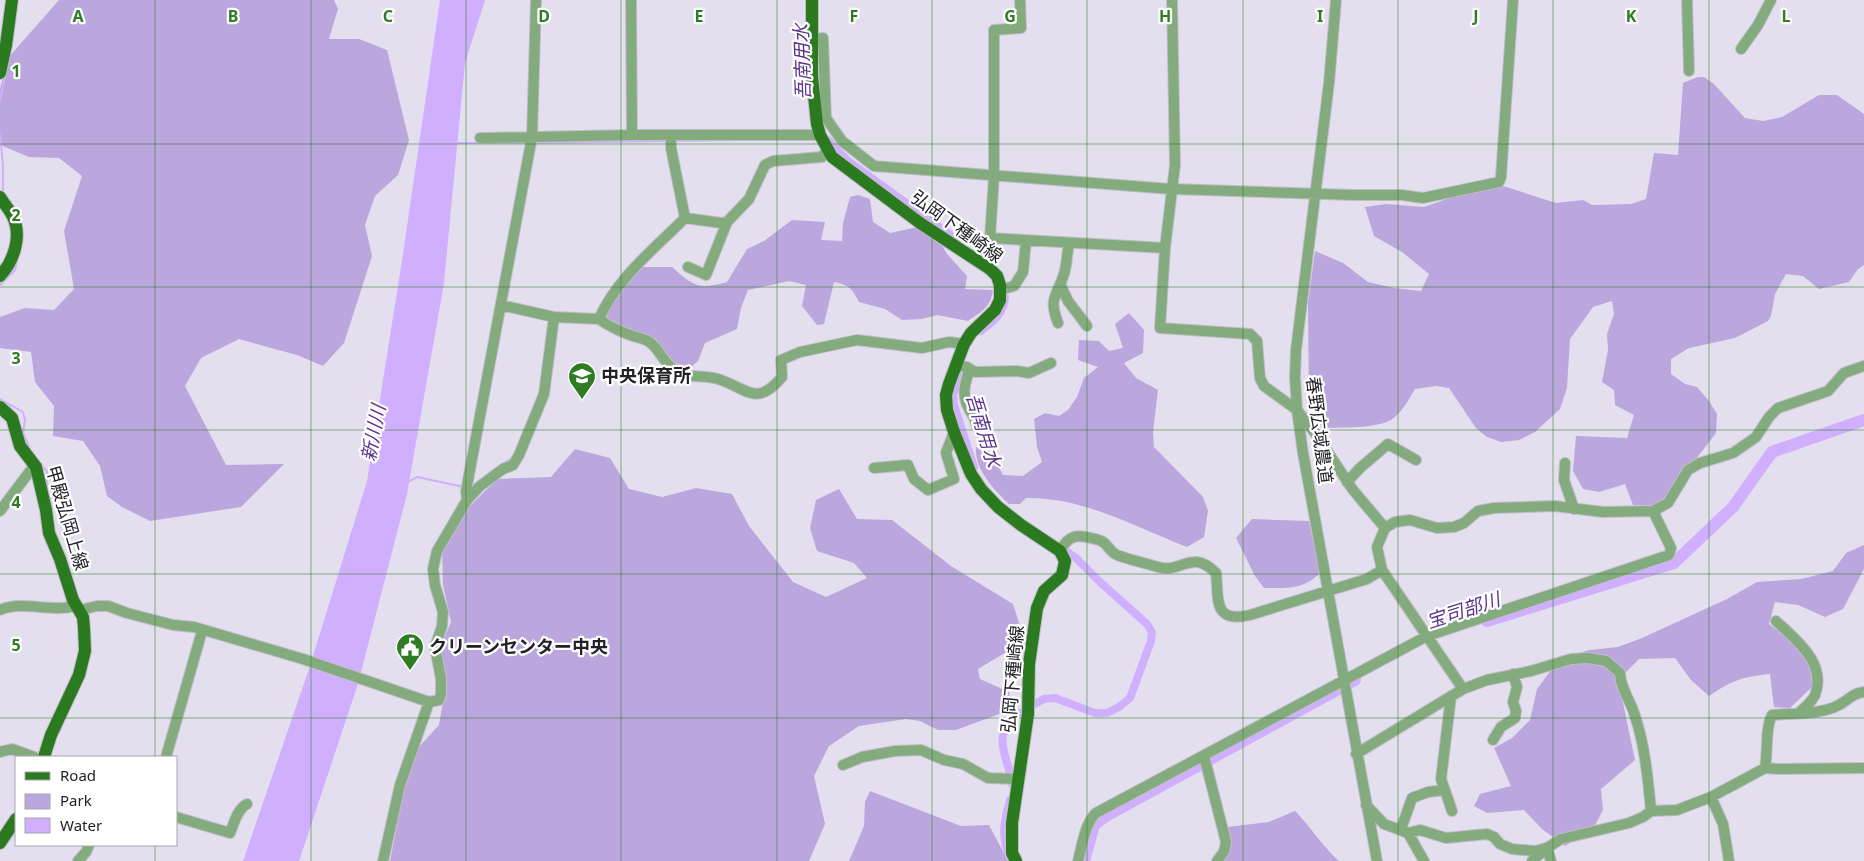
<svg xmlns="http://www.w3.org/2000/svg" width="1864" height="861" viewBox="0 0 1864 861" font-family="'Noto Sans','Noto Sans JP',sans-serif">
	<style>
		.green { fill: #bca6de }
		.water { fill: #d0b0fe }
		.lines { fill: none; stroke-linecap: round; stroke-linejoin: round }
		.stream { stroke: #d0b0fe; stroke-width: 2 }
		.canal { stroke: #d0b0fe; stroke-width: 8 }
		.river { stroke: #d0b0fe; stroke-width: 12 }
		.minor-casing { stroke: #c1bdca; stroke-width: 12 }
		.major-casing { stroke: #c1bdca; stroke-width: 14 }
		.minor { stroke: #84ab7e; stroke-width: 10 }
		.major { stroke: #2b7a20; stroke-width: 12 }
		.grid { fill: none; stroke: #2f7c24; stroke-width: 1; stroke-opacity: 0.55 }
		.labels { text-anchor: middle; stroke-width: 4.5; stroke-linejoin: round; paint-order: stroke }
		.street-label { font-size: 18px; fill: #232127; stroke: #fff }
		.poi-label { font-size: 18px; font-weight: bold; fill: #232127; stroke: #fff; text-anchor: start }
		.water-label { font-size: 19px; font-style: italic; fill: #5c338b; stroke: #fff }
		.grid-label { font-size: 16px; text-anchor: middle; font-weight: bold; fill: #2f7c24; stroke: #fff; stroke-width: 4.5; stroke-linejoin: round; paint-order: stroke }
	</style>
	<rect width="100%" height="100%" fill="#e4dfee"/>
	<path class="green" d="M59 0H334L338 9 329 39H359L387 50 409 140 398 175 375 196 365 225 372 256 344 343 323 366 297 355 239 339 201 358 185 386 226 465 284 464 241 507 150 521 122 507 107 496 100 466 83 441 53 436 54 406 35 382 31 352 0 348V317L25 308 54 310 74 289 64 231 82 176 59 158 29 157 0 145V89L8 58Z
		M1698 77H1704L1714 84 1745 118 1763 121 1782 117 1819 95H1837L1864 114V265L1858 269 1849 282 1819 289 1803 276 1786 274 1775 294 1771 316 1768 321 1735 338 1689 348 1671 359V374L1685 384 1697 387 1709 401 1717 414 1716 433 1696 459 1680 474 1664 499 1650 506 1633 505 1625 484 1599 492 1583 489 1573 471 1576 436 1627 438 1634 415 1615 405 1614 390 1602 382 1608 350 1607 334 1614 314 1612 301 1593 307 1570 339 1567 388 1560 409 1535 432 1519 440 1501 442 1487 437 1476 428 1449 388 1436 386 1415 389C1409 399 1401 414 1391 420 1374 429 1341 427 1322 428L1309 405 1308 303 1315 251 1343 263 1368 282 1394 288 1421 291 1429 274 1402 252 1374 236 1365 207 1386 204 1424 207 1458 195 1500 185 1556 203 1583 200 1592 205 1631 204 1646 199 1654 153 1678 155 1683 83Z
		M858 195 870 199 873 222 890 233 922 226 939 240 947 254 967 276 965 289 993 290C991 307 981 312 968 321L937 315 922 319 902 320 885 309 859 302C852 288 849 285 834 282L824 324 817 325 802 306 806 285 789 281 748 290 741 308 737 329 705 343 698 361 687 370 665 356 656 339 634 331 620 329 602 314 640 267H672C694 286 697 290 727 282L747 249 764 241 792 220 825 222 821 240 842 241 843 223 850 197Z
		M1129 313 1144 330 1143 353 1124 363 1136 378 1158 390 1153 432 1154 447 1203 497 1208 511 1204 537 1187 547C1135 527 1084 497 1026 498L1020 504H1009C994 490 974 469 976 447L993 455 1003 475 1023 476 1042 462 1037 447 1034 419 1045 413 1059 416 1068 410 1077 397 1084 378 1098 367 1078 360 1079 340 1099 341 1109 351 1123 348 1115 324Z
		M575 449 610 458 629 489 662 497 696 488 732 494 749 526 793 582 826 597 867 578 854 563 817 551 810 528 816 500 839 489 857 519 892 520 951 566 1013 604 1025 641 978 669 980 679 1009 692 1010 705 1002 713 956 730H938L920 721 906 719 859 726 829 746 814 776 825 824 809 861H390L405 784 417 749 439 725 445 689 437 654 451 622 443 585 442 548 463 513 497 479 551 477Z
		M1252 519 1309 521 1320 573C1303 590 1287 588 1264 588L1255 576 1236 538Z
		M1864 545V569L1843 609 1825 617 1798 605 1775 602 1769 624 1792 642 1808 657 1814 685 1790 708 1774 707 1770 674C1741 677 1733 680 1709 696L1691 680 1675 658 1639 659 1622 676 1623 703 1635 760 1601 789 1603 810 1593 829 1565 846 1542 829 1524 810 1487 813 1474 806 1480 794 1511 786 1494 748 1512 738 1530 720 1537 689 1560 658 1590 650 1618 647 1642 638 1727 599 1757 582 1801 579 1833 571 1846 553Z
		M870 791 961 826 989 825 1008 861H849L864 826 865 802Z
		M1295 811C1311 827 1322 846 1339 861H1220L1227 827 1269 822Z"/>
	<path class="water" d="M440 0H485L465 63 444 283 407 494 358 684 299 861H243L309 669 367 481 403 254Z"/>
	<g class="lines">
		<path class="stream" d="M0 100 5 76
			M0 135 3 165V193
			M674 141 742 140
			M457 143H527
			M534 143 667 141
			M20 217 22 227
			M0 285 15 270 17 261
			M0 399 23 412 25 420 23 433 30 449
			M502 464 511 459
			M41 465 47 471V490
			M408 482 417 477 464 487
			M50 499 53 517"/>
		<path class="canal" d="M828 140 848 161 963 244
			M981 331C994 321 1004 313 1005 297
			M960 370 953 395 954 405 974 467
			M1033 705 1044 699 1055 698 1095 713H1107L1119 707 1130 698 1151 641 1152 632 1147 624 1101 583 1076 558 1060 547
			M1012 784C1011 767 996 744 1006 728 1008 722 1016 717 1020 713
			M1009 856C1001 834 1004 822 1010 800"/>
		<path class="river" d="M1487 621 1674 563 1733 507 1772 452 1864 420
			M1084 861 1094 825 1104 817 1355 680"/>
		<g class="minor-casing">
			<path id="minor" d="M631 0 632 135
				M1020 0 1021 28 994 30V176L990 238 1165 248
				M1172 0 1175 165 1165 248 1160 328 1250 334 1257 341 1260 378 1264 386 1297 410 1315 433 1353 490 1385 528
				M1336 0 1329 83 1296 350 1295 377 1297 410 1303 453 1377 861
				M1687 0 1689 71
				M811 39 823 38 826 118 842 141 874 166 1171 189 1353 195H1402L1423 198 1499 182 1501 177 1513 0
				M1741 49 1758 25 1771 0
				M671 135V148L685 218
				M480 138 632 135H820
				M688 267 706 275 727 222
				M1060 284 1068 301 1087 326
				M1000 290 1014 286 1023 272 1026 241
				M501 305 554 317
				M599 319C609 326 619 331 630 335 635 337 643 338 648 341 659 347 662 362 674 369 691 380 701 374 718 379 747 388 756 408 782 377L781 360 800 352 857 340 922 348 949 342 964 344
				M1058 323C1048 297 1057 297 1064 274 1067 264 1067 253 1069 243
				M955 366 967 367 975 372 1016 371 1029 373 1051 363
				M970 369C965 382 961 395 969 409 973 416 975 417 977 427
				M1565 463 1564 480 1574 509
				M874 468 908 465 914 479 928 490 954 479 946 453 954 432
				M1347 482 1360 468 1388 444 1416 460
				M467 500 466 491 532 137 536 0
				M0 511 30 471 36 467
				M1060 551C1068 536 1076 534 1091 538 1095 539 1100 540 1103 542 1108 545 1110 552 1117 555 1130 560 1145 563 1158 567 1182 574 1191 548 1216 573 1219 598 1212 624 1250 615L1367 579 1382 570
				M0 610C24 600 51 613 75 606
				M80 610 97 606H108L127 613 173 625 194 627 303 659 429 702 439 700 441 694V679L435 647 442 626 443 612 435 585 433 569 437 551 467 500 480 486 503 469 513 465 519 455 544 394 554 317 599 319C617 278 654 249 685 218L722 223 727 222 749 199 765 165 773 161 822 157 828 149
				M1776 621C1796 640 1827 663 1815 695 1812 702 1804 708 1799 713
				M1463 689 1382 570 1377 547 1385 528 1395 522 1410 520 1437 528 1454 527 1464 523 1478 511 1494 508 1555 506 1603 512 1653 511 1668 503 1688 470 1700 463 1733 453 1756 437 1769 417 1778 408 1828 391 1844 373 1864 366
				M1451 696 1441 779 1452 811
				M1493 740 1501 727 1515 718 1516 711 1513 702 1517 687 1513 674
				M0 752 12 749 34 757
				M1356 754 1463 689 1487 680 1531 671 1571 659 1588 658 1606 661 1620 673C1620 688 1631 701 1635 716 1645 746 1648 779 1651 811
				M1204 756 1226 842 1224 852 1217 861
				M166 757 202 631
				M843 765 862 757 895 751 921 750 944 760 963 764 988 778 1019 779
				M1765 768C1768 752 1765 728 1772 715 1794 713 1820 715 1839 705 1850 699 1851 694 1864 692
				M1711 797 1723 824 1729 861
				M1366 805 1384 824 1408 833 1424 861
				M176 817 230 833C234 824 237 809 247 804
				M1401 829 1412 798 1428 792 1444 790
				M1408 833 1420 830 1446 838 1487 834 1494 837 1500 844 1512 849 1536 851 1546 848
				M1547 848 1551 861
				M78 861 86 852 89 845
				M383 861 400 785 429 702
				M1078 861C1082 846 1085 823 1096 813L1427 636 1669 555 1671 548 1653 511
				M1532 861 1547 848 1561 839 1629 823 1643 817 1651 811 1677 810 1711 797 1765 768 1778 769 1864 768"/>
		</g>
		<g class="major-casing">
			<path id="major" d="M812 0V76L817 124 820 135 832 157 920 223 990 269 997 276 1000 285V300L995 310 971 333 964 344 949 384 946 395 947 410 954 432 971 474 981 489 998 507 1021 525 1060 551 1065 561 1062 575 1044 591 1037 608 1029 664 1028 714 1012 823V853L1016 861
				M0 73 6 45 12 0
				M0 197C4 204 10 210 13 217 22 236 14 261 0 276
				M0 407 12 418 20 446 36 467 46 510 49 533 60 559 73 600 83 617 84 628 85 651 79 675 51 735 44 757
				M0 843 16 819"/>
		</g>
		<use href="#minor" class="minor"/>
		<use href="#major" class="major"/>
	</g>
	<path class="grid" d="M155 0V757M311 0V861M466 0V861M621 0V861M777 0V861M932 0V861M1087 0V861M1243 0V861M1398 0V861M1553 0V861M1709 0V861M0 144H1864M0 287H1864M0 430H1864M0 574H1864M0 718H1864M155 845V861"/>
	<defs>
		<g id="school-pin" transform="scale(1.4375)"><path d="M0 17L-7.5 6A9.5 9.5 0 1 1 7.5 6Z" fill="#2f7c24" stroke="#fff"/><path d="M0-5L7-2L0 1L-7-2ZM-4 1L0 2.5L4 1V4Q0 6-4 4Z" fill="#fff"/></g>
		<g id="civic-pin" transform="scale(1.4375)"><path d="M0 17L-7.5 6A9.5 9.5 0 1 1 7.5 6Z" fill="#2f7c24" stroke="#fff"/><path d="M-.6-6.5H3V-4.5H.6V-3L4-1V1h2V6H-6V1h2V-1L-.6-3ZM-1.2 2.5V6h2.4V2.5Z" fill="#fff"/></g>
	</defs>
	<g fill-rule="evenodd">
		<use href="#school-pin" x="582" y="376"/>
		<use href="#civic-pin" x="410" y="647"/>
	</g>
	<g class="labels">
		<g class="street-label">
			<text transform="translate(957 227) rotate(36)" y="6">弘岡下種崎線</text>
			<text transform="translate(1319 430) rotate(83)" y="6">春野広域農道</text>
			<text transform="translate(67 518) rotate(74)" y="6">甲殿弘岡上線</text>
			<text transform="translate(1013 679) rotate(-85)" y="6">弘岡下種崎線</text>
		</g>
		<g class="poi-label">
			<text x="601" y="382">中央保育所</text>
			<text x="429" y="653">クリーンセンター中央</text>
		</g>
		<g class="water-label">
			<text transform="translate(802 62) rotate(-92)" y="7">吾南用水</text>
			<text transform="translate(984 430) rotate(73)" y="7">吾南用水</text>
			<text transform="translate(373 433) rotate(-79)" y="7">新川川</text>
			<text transform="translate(1463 610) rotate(-18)" y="7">宝司部川</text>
		</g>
	</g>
	<g class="grid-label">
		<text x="78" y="22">A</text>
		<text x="233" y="22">B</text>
		<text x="388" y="22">C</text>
		<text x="544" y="22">D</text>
		<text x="699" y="22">E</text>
		<text x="854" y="22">F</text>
		<text x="1010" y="22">G</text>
		<text x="1165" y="22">H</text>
		<text x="1320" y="22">I</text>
		<text x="1476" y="22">J</text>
		<text x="1631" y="22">K</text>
		<text x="1786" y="22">L</text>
		<text x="16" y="77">1</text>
		<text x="16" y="221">2</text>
		<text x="16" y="364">3</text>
		<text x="16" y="508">4</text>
		<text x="16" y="651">5</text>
	</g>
	<rect x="15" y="756" width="162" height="90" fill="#ffffff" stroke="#a7a6a9"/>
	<rect x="25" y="772" width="25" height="8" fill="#2b7a20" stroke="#a7a6a9"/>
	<text x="60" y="781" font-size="15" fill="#232127">Road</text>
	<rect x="25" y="794" width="25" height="15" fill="#bca6de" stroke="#a7a6a9"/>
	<text x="60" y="806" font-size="15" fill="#232127">Park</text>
	<rect x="25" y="818" width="25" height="15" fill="#d0b0fe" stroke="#a7a6a9"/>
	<text x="60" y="831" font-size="15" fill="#232127">Water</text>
</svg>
